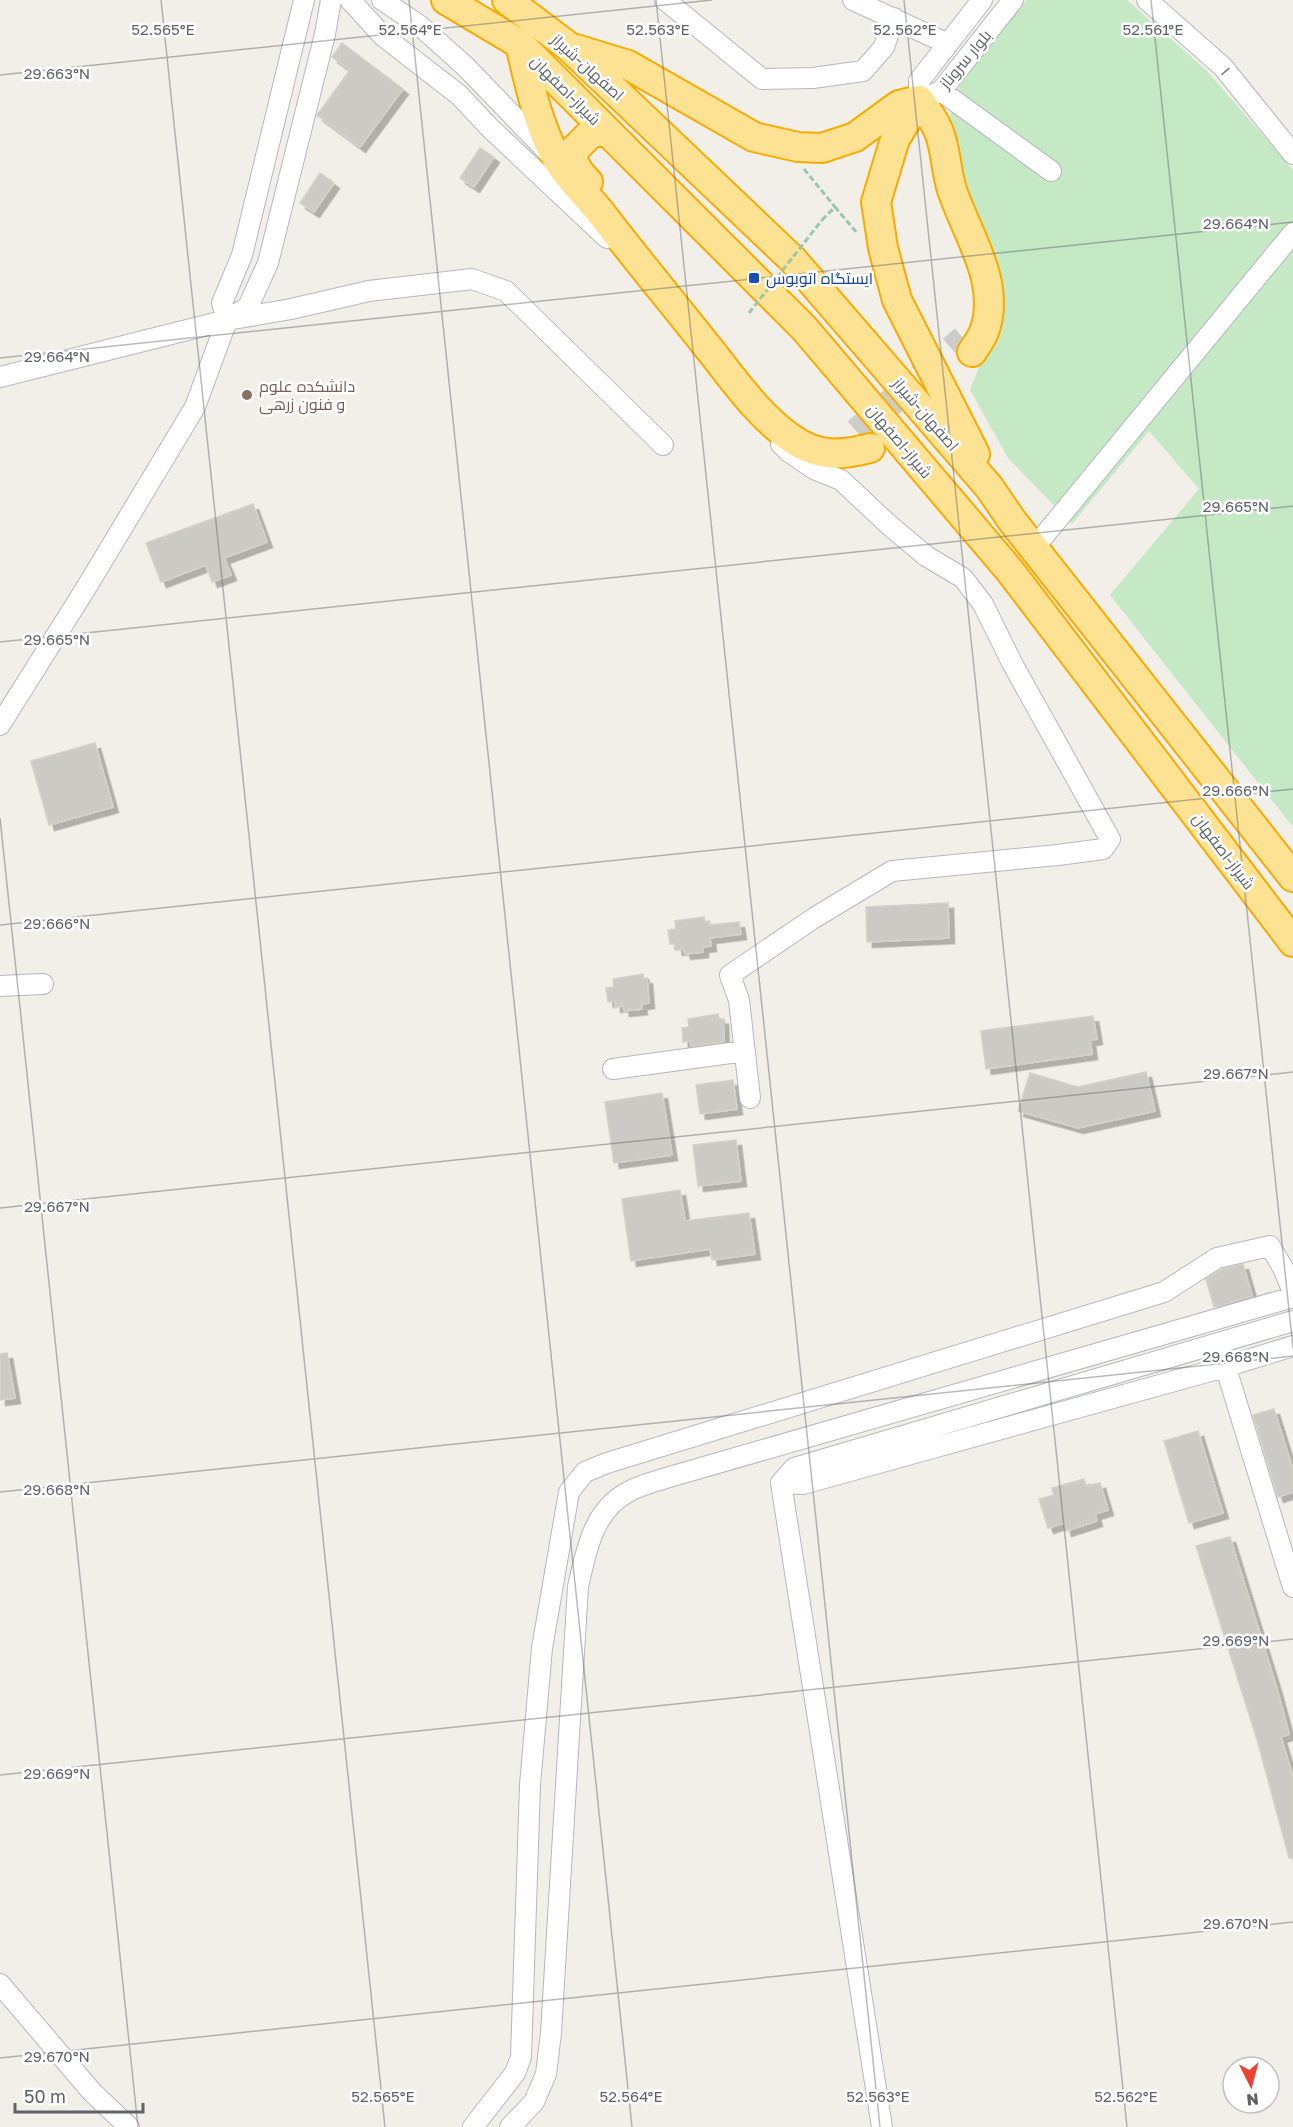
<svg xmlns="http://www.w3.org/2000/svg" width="1293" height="2127" viewBox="0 0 1293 2127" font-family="'Golos Text',Cairo,sans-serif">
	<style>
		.green { fill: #c5e8c5 }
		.building { fill: #cccac5; stroke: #d6d1c6; stroke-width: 1.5; filter: url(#shadow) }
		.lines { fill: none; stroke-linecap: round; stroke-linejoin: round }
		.highway-tunnel { stroke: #ccccc8; stroke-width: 28; stroke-dasharray: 28 14; stroke-linecap: butt }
		.minor-casing { stroke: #b5b8bc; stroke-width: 22 }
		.highway-casing { stroke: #f9ab00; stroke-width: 32 }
		.path { stroke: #9cc7a9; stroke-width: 3; stroke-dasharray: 6 3; stroke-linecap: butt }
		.minor { stroke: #fff; stroke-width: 20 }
		.highway { stroke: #fde293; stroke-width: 28 }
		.path-bridge { stroke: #9cc7a9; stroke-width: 3; stroke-dasharray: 6 3; stroke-linecap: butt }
		.ticks { fill: none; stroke: #5f6368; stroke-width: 1.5; stroke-opacity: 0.45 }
		.transit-dot { fill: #1a4fb4; stroke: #fff; stroke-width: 2 }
		.education-dot { fill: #8d6e63; stroke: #fff; stroke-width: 2 }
		.labels { text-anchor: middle; stroke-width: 5; stroke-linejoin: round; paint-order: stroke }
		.street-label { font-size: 16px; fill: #5f6368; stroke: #fff }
		.transit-label { font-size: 16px; fill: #164399; stroke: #fff; text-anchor: start }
		.education-label { font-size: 16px; fill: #785e54; stroke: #fff; text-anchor: start }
		.ticks-label { font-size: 15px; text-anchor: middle; fill: #5f6368; stroke: #fff; stroke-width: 5; stroke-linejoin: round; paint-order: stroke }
	</style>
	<defs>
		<filter id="shadow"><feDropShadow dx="5.5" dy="5.5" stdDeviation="0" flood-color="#0004"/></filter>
	</defs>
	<rect width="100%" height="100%" fill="#f1efe8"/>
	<path class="green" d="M1026 0H1127L1206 70 1293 170V827L1110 595 1199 489 1149 431 1072 524 1008 458 970 390 996 324 960 183 949 119 961 81Z"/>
	<path class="building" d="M342 43 403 89 360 147 317 115 350 70 332 57Z
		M480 148 494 157 474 187 460 178Z
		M320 173 334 183 314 212 300 203Z
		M253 504 267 542 224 558 231 575 212 582 206 565 161 582 146 543Z
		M95 743 113 807 49 825 31 761Z
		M948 903 949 938 867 942 866 907Z
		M704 917 705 922 709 921V925L739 922 741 934 710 938 711 946 703 947V952L685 954 684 949 677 950 676 944H670L668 930 676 929 675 921Z
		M643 974 644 979 647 978 649 1003 641 1004 642 1009 624 1011 623 1006 615 1007V1001L608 1002 606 988 614 987 613 979Z
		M718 1014 719 1019H723L724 1042 691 1046 690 1041 683 1042 682 1028 689 1027 688 1019Z
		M1093 1016 1097 1039 1090 1040 1092 1054 986 1069 981 1031Z
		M1146 1072 1155 1111 1078 1128 1018 1111 1030 1073 1078 1087Z
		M733 1080 737 1109 700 1114 696 1085Z
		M662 1093 672 1155 614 1163 605 1102Z
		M736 1140 741 1181 698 1186 693 1145Z
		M680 1190 685 1221 749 1213 755 1254 712 1260 710 1249 631 1261 622 1199Z
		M1243 1264 1252 1296 1214 1307 1206 1279 1222 1269Z
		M7 1353 15 1398 0 1400V1354Z
		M1274 1409 1293 1470V1492L1278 1497 1253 1415Z
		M1198 1431 1223 1513 1189 1523 1164 1441Z
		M1084 1479 1086 1486 1100 1483 1108 1510 1095 1514 1097 1521 1066 1531 1064 1523 1048 1528 1039 1499 1054 1495 1052 1488Z
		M1230 1537 1277 1689 1289 1734 1281 1737 1293 1777V1858H1289L1258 1743 1196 1546Z"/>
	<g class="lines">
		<path class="highway-tunnel" d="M857 432 964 339"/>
		<g class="minor-casing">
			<path id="minor" d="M350 0 383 36 459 95 490 128 607 238
				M382 0 419 25 465 66 548 152
				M665 0 762 79 813 78 863 71 884 47 894 18
				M853 0 948 44
				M982 0 919 81V100L941 91 1013 0
				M1147 0 1223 67 1293 154
				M941 91 1051 171
				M231 317 248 307 268 263 325 34 331 0
				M0 377 227 320 291 309 369 291 472 279 506 291 663 445
				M1034 548 1293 233
				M0 725 86 588 195 407 227 320 222 303 242 255 304 0
				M0 986 43 984
				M613 1069 745 1051
				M750 1098 739 1000 730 975 814 918 892 871 1058 855 1103 849 1110 839 1012 663 983 604 963 578 926 556 888 524 841 480 814 469 789 452 781 444
				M1222 1355 1293 1587
				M781 1483 803 1484 1225 1367 1293 1346
				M0 1984 92 2092 129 2127
				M473 2127 515 2073 521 2057 530 1785 542 1648 569 1492 585 1472 607 1463 1164 1292 1217 1258 1270 1246 1283 1268 1293 1292
				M510 2127 534 2102 546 2074 551 2033 578 1587C586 1551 593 1509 630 1491 641 1485 654 1482 666 1478L1293 1297
				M882 2127 781 1483 794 1468 1293 1321"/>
		</g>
		<g class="highway-casing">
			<path id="highway" d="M446 0 520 44 804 328 1010 571 1293 942
				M507 0 568 46 793 260 989 487 1013 522 1293 877
				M520 44C530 86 538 128 560 164 572 183 591 199 604 217 637 260 672 302 706 345 732 377 757 415 792 439 818 457 840 456 870 448
				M576 49 628 65 754 137 798 147 822 148 855 137 899 105 919 100
				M919 100 895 139 876 202 883 248 897 300 975 454
				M919 100C927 110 934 120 939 132 946 150 946 171 952 190 967 235 1002 283 984 332 981 339 976 346 972 352
				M588 182 579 172 572 159 575 149 591 133 607 131"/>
		</g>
		<path class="path" d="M804 169 835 207
			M822 220 835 207 857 233"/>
		<use href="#minor" class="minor"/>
		<use href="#highway" class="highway"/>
		<path class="path-bridge" d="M749 313 822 220"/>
	</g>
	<path class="ticks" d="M161 0 385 2127M409 0 632 2127M656 0 880 2127M904 0 1127 2127M1151 0 1293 1348M0 75 712 0M0 358 1293 222M0 642 1293 506M0 818 138 2127M0 925 1293 789M0 1208 1293 1072M0 1492 1293 1356M0 1775 1293 1639M0 2058 1293 1922"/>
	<rect class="transit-dot" x="748" y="272" width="12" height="12" rx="3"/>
	<circle class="education-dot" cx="247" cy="395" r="6"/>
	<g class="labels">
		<g class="street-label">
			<text transform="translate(965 59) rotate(-50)" y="6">بلوار سروناز</text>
			<text transform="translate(588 67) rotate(42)" y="6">اصفهان-شیراز</text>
			<text transform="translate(1226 71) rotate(49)" y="6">۱</text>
			<text transform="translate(566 90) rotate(45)" y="6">شیراز-اصفهان</text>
			<text transform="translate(926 414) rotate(49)" y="6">اصفهان-شیراز</text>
			<text transform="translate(900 441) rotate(50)" y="6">شیراز-اصفهان</text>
			<text transform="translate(1224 851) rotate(53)" y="6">شیراز-اصفهان</text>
		</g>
		<g class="transit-label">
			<text x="766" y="284">ایستگاه اتوبوس</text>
		</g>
		<g class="education-label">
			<text x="259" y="392">دانشکده علوم<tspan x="259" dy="18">و فنون زرهی</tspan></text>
		</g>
	</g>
	<g class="ticks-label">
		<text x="163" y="35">52.565°E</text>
		<text x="410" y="35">52.564°E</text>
		<text x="658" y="35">52.563°E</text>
		<text x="905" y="35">52.562°E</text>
		<text x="1153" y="35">52.561°E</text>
		<text x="57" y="79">29.663°N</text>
		<text x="1236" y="229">29.664°N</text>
		<text x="57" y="362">29.664°N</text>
		<text x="1236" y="512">29.665°N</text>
		<text x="57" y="645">29.665°N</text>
		<text x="1236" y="796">29.666°N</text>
		<text x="57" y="929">29.666°N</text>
		<text x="1236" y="1079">29.667°N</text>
		<text x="57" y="1212">29.667°N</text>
		<text x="1236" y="1362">29.668°N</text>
		<text x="57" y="1495">29.668°N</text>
		<text x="1236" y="1646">29.669°N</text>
		<text x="57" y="1779">29.669°N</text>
		<text x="1236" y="1929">29.670°N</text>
		<text x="57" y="2062">29.670°N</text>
		<text x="383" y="2102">52.565°E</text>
		<text x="631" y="2102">52.564°E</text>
		<text x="878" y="2102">52.563°E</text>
		<text x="1126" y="2102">52.562°E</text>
	</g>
	<g transform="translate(1251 2085) rotate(174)"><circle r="28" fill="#ffffff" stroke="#bfc1c3" stroke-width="1.5"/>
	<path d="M0-4.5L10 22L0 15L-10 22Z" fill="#ea4335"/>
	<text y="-9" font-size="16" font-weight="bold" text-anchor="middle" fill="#5f6368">N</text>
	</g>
	<path d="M15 2103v9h128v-9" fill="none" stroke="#5f6368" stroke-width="3"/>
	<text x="24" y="2103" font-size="18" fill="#5f6368" stroke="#ffffff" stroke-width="4.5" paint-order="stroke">50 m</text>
</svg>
